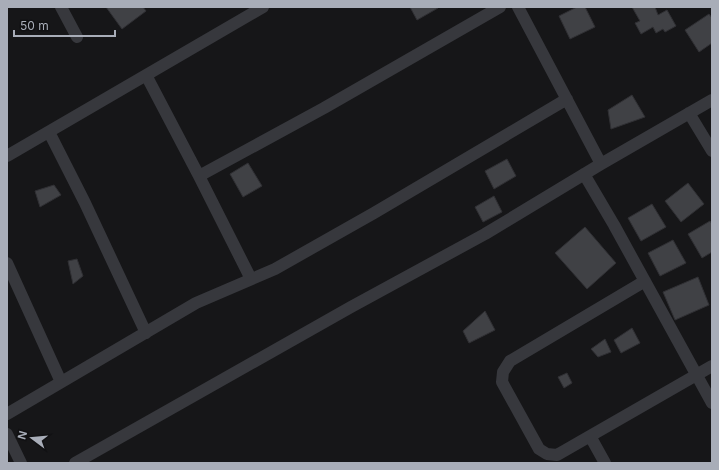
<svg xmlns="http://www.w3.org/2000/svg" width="719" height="470" viewBox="0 0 719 470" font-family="Inter,sans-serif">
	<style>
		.building { fill: #404145; stroke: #303034 }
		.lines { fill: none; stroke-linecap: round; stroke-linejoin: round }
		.street { stroke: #37383d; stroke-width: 12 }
	</style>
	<rect width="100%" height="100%" fill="#161618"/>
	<path class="building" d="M106 7H143L146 11 122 29Z
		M410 7H437L438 8 417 20Z
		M577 7H585L595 27 570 39 559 16Z
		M632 7H655L658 15 667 10 676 26 665 32 663 29 656 33 653 27 641 34 635 23 640 21Z
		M709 14 712 18V43L699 52 685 30Z
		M632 95 645 117 611 129 608 110Z
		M507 159 516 176 494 189 485 171Z
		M248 163 262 186 243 197 230 174Z
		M688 183 704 204 681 222 665 201Z
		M54 185 61 195 40 207 35 191Z
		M494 196 502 212 483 222 475 207Z
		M652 204 666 227 641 241 628 218Z
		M710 221 712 224V252L702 258 688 234Z
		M585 227 616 263 587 289 555 253Z
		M673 240 686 263 660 276 648 253Z
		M77 259 83 276 73 284 68 261Z
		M698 277 709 305 675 320 663 292Z
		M485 311 495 330 469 343 463 331Z
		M632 328 640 343 621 353 614 340Z
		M605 339 611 352 598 357 591 349Z
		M567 373 572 383 564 388 558 377Z"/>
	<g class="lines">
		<path class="street" d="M61 7 77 37
			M518 7 601 164
			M146 75 199 176 251 279
			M689 113 712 151
			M49 132 85 203 146 333
			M7 156 263 7
			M584 174 614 225 712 403
			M199 176 324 108 500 7
			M7 263 61 382
			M645 281 510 361 503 372 502 382 539 449 547 454 557 455 712 366
			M7 414 196 303 275 269 374 213 567 99
			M7 434 21 463
			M590 436 605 463
			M75 463 351 307 485 234 601 164 712 100"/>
	</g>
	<rect width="719" height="470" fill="none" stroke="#a8adb8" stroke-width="16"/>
	<g transform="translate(32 438) rotate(286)" stroke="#111113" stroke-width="3" paint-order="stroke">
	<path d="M0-3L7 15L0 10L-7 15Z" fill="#a8adb8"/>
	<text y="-6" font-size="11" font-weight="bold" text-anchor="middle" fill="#a8adb8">N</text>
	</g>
	<path d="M14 30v6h101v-6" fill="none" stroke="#a8adb8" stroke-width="2"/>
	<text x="20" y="30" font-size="12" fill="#a8adb8" stroke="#111113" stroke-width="3" paint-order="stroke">50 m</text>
</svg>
